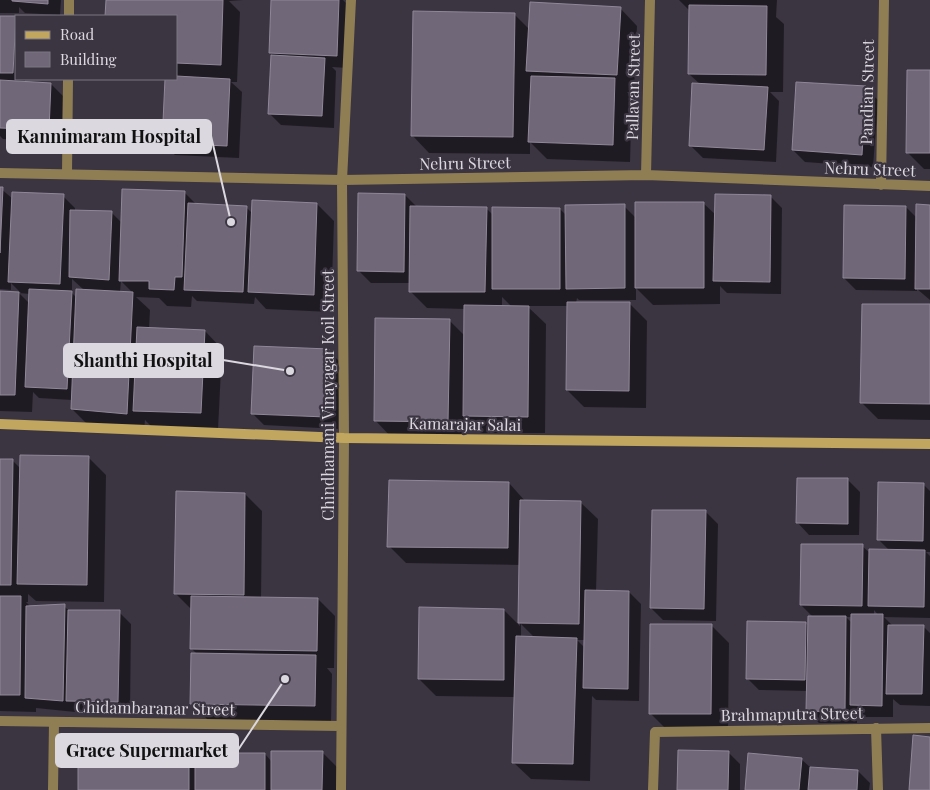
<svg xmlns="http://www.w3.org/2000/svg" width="930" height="790" viewBox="0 0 930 790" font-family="'Playfair Display',serif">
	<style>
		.shadow { fill: #0007; fill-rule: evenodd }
		.building { fill: #706878; stroke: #908798 }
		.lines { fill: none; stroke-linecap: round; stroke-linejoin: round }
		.street { stroke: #8f7e53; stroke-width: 10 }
		.secondary { stroke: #c0a65e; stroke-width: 10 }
		.labels { text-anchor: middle; stroke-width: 4.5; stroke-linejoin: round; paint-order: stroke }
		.street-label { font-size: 16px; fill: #dcd8e0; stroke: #3b3441 }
		.leader { fill: none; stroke: #dcd8e0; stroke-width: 2 }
		.callout-dot { fill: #dcd8e0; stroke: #3b3441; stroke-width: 2 }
		.callout { fill: #dcd8e0; stroke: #dcd8e0; stroke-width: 2 }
		.callout-label { font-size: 18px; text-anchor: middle; font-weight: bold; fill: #111 }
	</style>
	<rect width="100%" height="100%" fill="#3b3441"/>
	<path class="shadow" d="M0 0H61L60 15 25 13 19 7V13H0Z
		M107 0H243L229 1 240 12 237 82H231L242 92 239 158 175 155 163 143 166 79H176V16H106Z
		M273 0H343L351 8 348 68 332 67 336 71 334 128 281 125 269 113 274 57 270 53Z
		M679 0H777L776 17 784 24 783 92H770L779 101 776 162 703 158 691 146 701 85 689 74 690 11Z
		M620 8 637 26 634 92H627L632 97 630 162 547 159 530 142V154L429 153 412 135 514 14 530 30Z
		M0 17 16 18V79H25V83L51 84 63 96 61 142 3 139 0 136Z
		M930 72V169H924L907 152Z
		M866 88 878 100 873 167 805 162 793 150Z
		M0 188 13 199 63 196 75 208V212H111L122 223 184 192 197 205 246 207 253 214 317 204 334 221 331 312 266 309 255 297 254 304 197 301 192 296 191 307 167 306 159 298 136 297 150 310 149 329 205 331 222 349 218 430 152 427 145 420 144 431 89 426 72 409V400L39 398 33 392 32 412 0 411V292L21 293 11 283V290L0 289ZM72 279 84 290 77 298 72 293ZM121 281 133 293 120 292ZM19 293 30 294V304Z
		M405 195 417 207 486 208 494 216 560 209 567 216 624 206 636 218 703 203 716 215 770 196 782 208 781 294 727 293 720 286V304L653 305 636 288V300H579L577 298 576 303 630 304 647 321 646 408 584 407 567 390 568 306H527L546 324 545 433H481L466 417 465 438H392L375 420 450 321 465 336V309L427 308 410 291V283H371L358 270ZM502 297 512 307H502Z
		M930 206V300L917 289V291L856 290 844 278 906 207 917 218Z
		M930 305V420L878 419 861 402Z
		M328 350 340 362 338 429 264 425 252 413Z
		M88 457 106 475 104 602 36 601 28 594V602H26L31 607 64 606 69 611 119 612 131 624 130 713H80L75 708V712L36 708V712L0 711V461H13L21 469Z
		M848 480 860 492 859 535H809L797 522Z
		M509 483 526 502H580L598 519 596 592H629L641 604 639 701 596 700 592 696 590 781 531 779 513 762 515 697 436 696 419 679 504 610 520 626 521 565 406 563 389 546ZM521 624 535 638 521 637ZM577 640H585V648Z
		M923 484 930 491V552H926L930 556V618L884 617 893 626H923L930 633V706L900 705 893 699V717H863L857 711V723H819L807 711V691L759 690 747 678 805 623 809 626 813 617 801 605 862 546 870 553 889 550 878 539ZM874 610 879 616 874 615ZM846 617H852V623Z
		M245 494 262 511 261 598 318 599 335 616 334 668H327L332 674 331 722 209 721 192 704 197 654 192 649V610L175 593Z
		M706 512 718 524 716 621 663 620 651 608Z
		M712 626 729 643 728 731 667 730 650 713Z
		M189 742 200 754H265L272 762 322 752 339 769V790H79Z
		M728 752 740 764V790H679Z
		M801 759 811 768 858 771 870 783 869 790H747Z"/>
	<path class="building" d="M12 0H48V4L12 1Z
		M106 0H223L221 65 176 63V16H105Z
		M271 0H339L337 56 269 53Z
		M530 2 621 7 617 75 526 71Z
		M689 5 767 6 766 75 688 74Z
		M413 11 515 13 513 137 411 136Z
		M0 16H16L13 73H0Z
		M271 55 325 58 322 116 268 114Z
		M907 70H930V153H906Z
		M176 76 230 79 227 146 162 143 165 79H176Z
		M531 76 615 78 613 145 528 142Z
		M0 80 51 83 49 130 0 128Z
		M796 82 866 86 862 155 792 150Z
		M692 83 768 87 764 150 689 146Z
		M0 187H3L0 253Z
		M122 189 185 191 182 277H175L174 290 149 289V281H119Z
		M12 192 64 194 60 284 8 282Z
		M358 193 405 194 404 272 357 271Z
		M715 194 771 195 770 282 713 281Z
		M252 200 317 203 314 295 248 292Z
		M635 202H704V288H635Z
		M188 203 247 206 243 292 184 290Z
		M625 204V288L566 289 565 205Z
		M916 204 930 205V289H915Z
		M844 205 906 206 905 279 843 278Z
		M410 206 487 207 485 292H409Z
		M492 207 560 208V289H492Z
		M70 210 112 211 109 280 69 277Z
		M29 289 72 291 67 389 25 387Z
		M76 289 133 292 127 414 71 409Z
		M0 291 19 292 15 395H0Z
		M567 302H630L629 391 566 390Z
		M862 304H930V404L860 403Z
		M464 305 529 306 528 417 463 416Z
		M375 318 450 319 448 422 374 421Z
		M137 327 205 330 201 413 133 411Z
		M254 346 329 349 326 417 251 414Z
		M20 455 89 456 87 585 17 584Z
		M0 459H13L11 585H0Z
		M797 478H848V524L796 523Z
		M389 480 509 482 508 548 387 547Z
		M878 482 924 483 923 541 877 540Z
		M176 491 245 493 244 595 174 594Z
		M520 500 581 501 579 624 518 623Z
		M652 510H706L704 609 650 608Z
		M801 544H863L862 606 800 605Z
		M869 549 925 550 924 607 868 606Z
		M585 590 629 591 628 689 583 688Z
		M0 596H21L20 695H0Z
		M191 596 318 598 317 651 190 649Z
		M65 604 63 701 25 698 26 606Z
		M419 607 504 609V680L418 679Z
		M68 610H120L118 702 66 701Z
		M851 614H883L882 706 850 705Z
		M808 616H846L845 712 806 711Z
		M747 621 806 622 805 680 746 679Z
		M650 624H712L711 714H649Z
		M888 625H924L922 694H886Z
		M516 636 577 638 573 764 512 763Z
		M191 653 316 655 315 706 190 704Z
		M913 735 930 737V790H909Z
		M78 741H189V790H78Z
		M678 750 729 751 728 790H677Z
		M271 751H323L322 790H271Z
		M195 753H265V790H195Z
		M748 753 802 758 799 790H745Z
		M810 767 858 770 857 790H808Z"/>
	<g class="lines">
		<path class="street" d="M69 16V0
			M0 173 342 180 646 175 930 186
			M67 174 68 79
			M646 175 650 0
			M881 185 884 0
			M0 721 340 726
			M876 728 878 790
			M53 790 54 722
			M341 790 344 438 342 180 351 0
			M653 790 655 732 930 728"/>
		<path class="secondary" d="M0 424 344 438 930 444"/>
	</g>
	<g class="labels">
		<g class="street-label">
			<text transform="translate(633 87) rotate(-89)" y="6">Pallavan Street</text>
			<text transform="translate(867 92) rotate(-89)" y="6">Pandian Street</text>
			<text transform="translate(465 163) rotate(-1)" y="6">Nehru Street</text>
			<text transform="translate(870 169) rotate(2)" y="6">Nehru Street</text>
			<text transform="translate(328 395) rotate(-90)" y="6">Chindhamani Vinayagar Koil Street</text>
			<text transform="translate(465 424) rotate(1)" y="6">Kamarajar Salai</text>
			<text transform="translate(155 708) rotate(1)" y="6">Chidambaranar Street</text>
			<text transform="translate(792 714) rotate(-1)" y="6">Brahmaputra Street</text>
		</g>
	</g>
	<path class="leader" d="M231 222L211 136M290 371L223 360M285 679L238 750"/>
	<g class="callout-dot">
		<circle cx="231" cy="222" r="5"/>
		<circle cx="290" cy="371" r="5"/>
		<circle cx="285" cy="679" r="5"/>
	</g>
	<g class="callout">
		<rect x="7" y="120" width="204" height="33" rx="5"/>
		<rect x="64" y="344" width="159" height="33" rx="5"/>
		<rect x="56" y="734" width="182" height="33" rx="5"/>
	</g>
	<g class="callout-label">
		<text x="109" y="143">Kannimaram Hospital</text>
		<text x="143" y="367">Shanthi Hospital</text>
		<text x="147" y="757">Grace Supermarket</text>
	</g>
	<rect x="15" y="15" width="162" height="65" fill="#3b3441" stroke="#7b7681"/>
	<rect x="25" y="31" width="25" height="8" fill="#c0a65e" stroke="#7b7681"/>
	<text x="60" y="40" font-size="15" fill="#dcd8e0">Road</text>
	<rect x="25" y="52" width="25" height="15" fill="#706878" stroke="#7b7681"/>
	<text x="60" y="65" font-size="15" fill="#dcd8e0">Building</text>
</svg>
